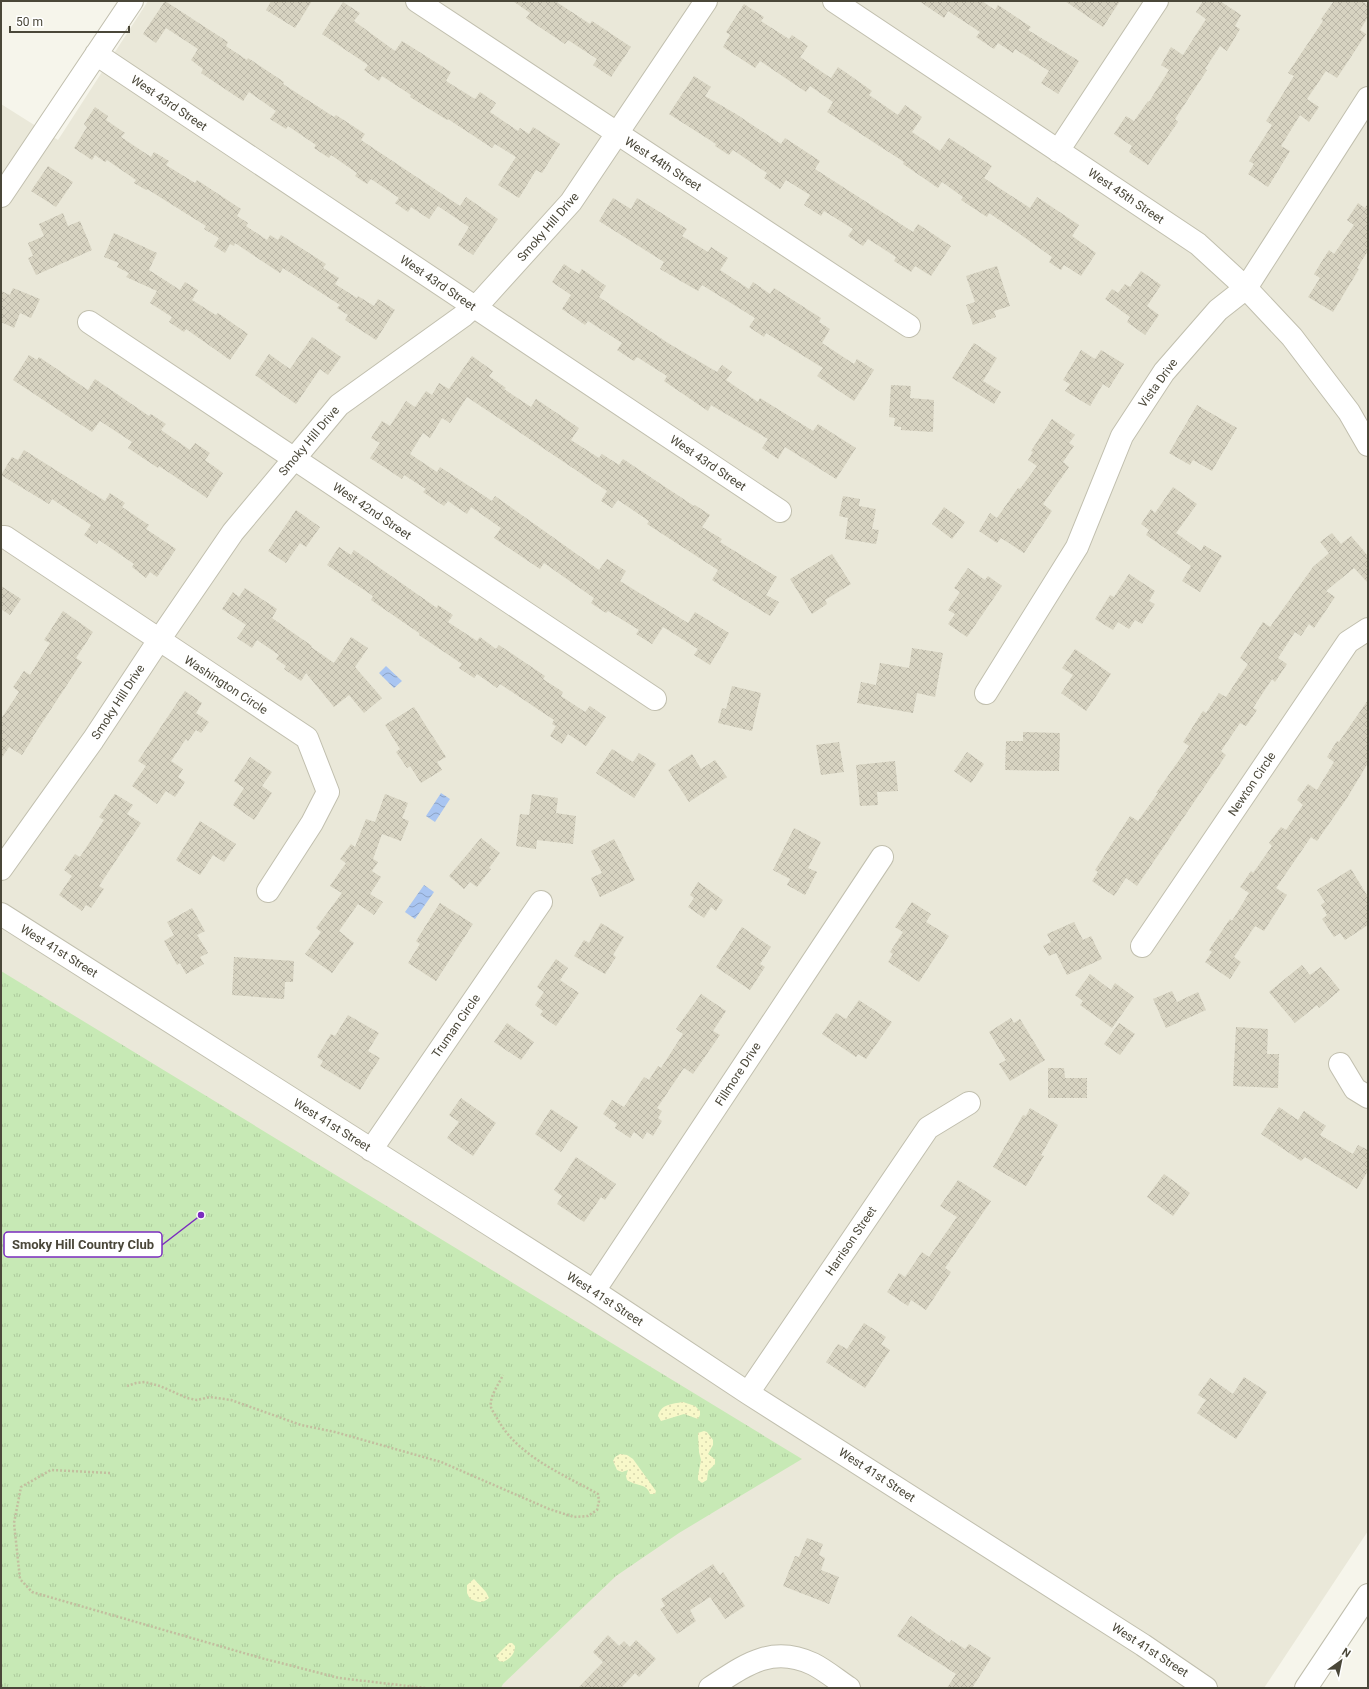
<svg xmlns="http://www.w3.org/2000/svg" width="1369" height="1689" viewBox="0 0 1369 1689" font-family="Roboto,sans-serif">
	<style>
		.residential { fill: #eae8d9 }
		.grass { fill: url(#grass-tufts) }
		.sand { fill: url(#sand-dots) }
		.water { fill: url(#water-waves) }
		.building { fill: url(#building-cross-hatch) }
		.lines { fill: none; stroke-linecap: round; stroke-linejoin: round }
		.minor-casing { stroke: #c1bfae; stroke-width: 24 }
		.path { stroke: #c3be9f; stroke-width: 2.5; stroke-dasharray: 2 2; stroke-linecap: butt }
		.minor { stroke: #fff; stroke-width: 22 }
		.labels { text-anchor: middle; stroke-width: 4; stroke-linejoin: round; paint-order: stroke }
		.street-label { font-size: 12px; fill: #4a4739; stroke: #fff }
		.leader { fill: none; stroke: #7b2cbf; stroke-width: 1.5 }
		.callout-dot { fill: #7b2cbf; stroke: #fff; stroke-width: 1.5 }
		.callout { fill: #fff; stroke: #7b2cbf; stroke-width: 1.5 }
		.callout-label { font-size: 13px; text-anchor: middle; font-weight: bold; fill: #4a4739 }
	</style>
	<defs>
		<pattern id="grass-tufts" width="24" height="20" patternUnits="userSpaceOnUse"><rect width="24" height="20" fill="#c7e9b5"/><path d="M3 7l-1-3M5 7V3M7 7l1-3M15 17l-1-3M17 17v-4M19 17l1-3" fill="none" stroke="#acc99c"/></pattern>
		<pattern id="sand-dots" width="8" height="8" patternUnits="userSpaceOnUse"><rect width="8" height="8" fill="#f8f8c9"/><path d="M2 2h.1M6 6h.1" fill="none" stroke="#d6d6ad" stroke-width="1.8" stroke-linecap="round"/></pattern>
		<pattern id="water-waves" width="16" height="10" patternUnits="userSpaceOnUse"><rect width="16" height="10" fill="#a9c5f1"/><path d="M0 5q4-4 8 0t8 0" fill="none" stroke="#8ca2c4"/></pattern>
		<pattern id="building-cross-hatch" width="8" height="8" patternUnits="userSpaceOnUse"><rect width="8" height="8" fill="#d7d3c1"/><path d="M0 0l8 8M0 8l8-8" fill="none" stroke="#bab6a7"/></pattern>
	</defs>
	<rect width="100%" height="100%" fill="#f6f5eb"/>
	<path class="residential" d="M148 1H1368V1531L1264 1688H1V104L58 140Z"/>
	<path class="grass" d="M1 971 802 1459 679 1533 616 1576 503 1684 501 1688H1Z"/>
	<path class="sand" d="M683 1402 695 1406 700 1411V1415L698 1419 684 1414 661 1421 658 1416C661 1404 672 1404 683 1402Z
		M704 1431 707 1432 713 1440V1445L708 1454 715 1459V1464L708 1471 707 1480 702 1483 698 1480V1476L701 1460 699 1452 698 1435V1433Z
		M620 1454 627 1455 633 1459 656 1491 655 1494H650C647 1483 635 1486 627 1480L626 1476 628 1470 622 1472 617 1470 613 1461 615 1457Z
		M474 1579 486 1592 489 1598C482 1604 478 1602 470 1599L467 1593V1585Z
		M509 1643H512L515 1646C515 1654 510 1659 503 1662L499 1661 496 1656Z"/>
	<path class="water" d="M386 666 402 681 394 688 379 673Z
		M441 793 450 799 435 822 426 816Z
		M424 885 434 892 415 919 405 912Z"/>
	<path class="building" d="M165 1 228 42 226 46 247 60 248 58 284 82 283 84 334 117 336 115 365 134 361 140 460 206 466 197 498 219 473 255 458 245 469 227 438 206 429 219 411 207 408 212 395 203 399 198 371 179 367 184 355 176 357 173 331 155 329 158 314 148 316 145 288 126 286 129 270 119 276 111 249 92 243 101 201 73 203 69 191 60 198 49 166 28 156 43 143 34Z
		M271 1H312L295 28 266 10Z
		M513 1H555L590 24 592 21 631 47 611 77 593 65 597 59 568 40 565 44 526 18 530 13Z
		M919 1H982L995 10 998 5 1031 27 1028 30 1079 61 1058 94 1041 83 1049 71 1015 49 1013 53 998 43 994 49 976 37 980 32 948 11 944 18Z
		M1065 1H1120L1103 27Z
		M1203 1H1220L1241 15 1235 26 1240 29 1227 51 1220 46 1205 69 1207 70 1175 119 1178 122 1148 165 1129 152 1132 146 1114 134 1126 116 1134 121 1148 101 1149 102 1169 70 1161 65 1171 47 1183 55 1206 19 1196 12Z
		M1334 1H1362L1368 5V17L1360 30 1366 34 1337 78 1326 71 1307 99 1319 107 1309 122 1300 115 1281 146 1290 151 1268 187 1248 174 1254 164 1249 161 1272 125 1266 121 1294 76 1288 73 1323 21 1321 19Z
		M343 2 360 13 354 21 395 51 402 41 451 72 446 81 475 99 480 92 496 103 490 112 518 131 520 128 529 134 533 127 560 144 542 173 536 170 519 198 498 185 516 157 495 144 492 148 448 119 447 120 410 97 411 95 382 76 379 81 364 70 368 65 322 34Z
		M744 4 764 17 761 21 789 39 792 35 808 46 800 57 831 78 838 67 872 91 869 95 898 115 905 105 922 117 912 132 940 151 949 138 992 166 984 178 1030 208 1037 197 1079 225 1072 236 1096 253 1081 276 1064 265 1061 270 1049 262 1052 257 1017 232 989 213 987 217 961 200 963 197 942 182 938 188 903 164 904 162 827 112 833 102 810 86 806 92 760 61 755 68 723 47 730 35 726 32Z
		M694 76 711 87 705 96 736 114 781 144 785 138 820 161 815 169 913 232 918 224 951 246 931 276 915 266 911 272 894 261 896 257 868 239 863 246 848 236 853 229 824 211 821 216 804 205 810 195 786 180 780 189 764 178 767 173 733 150 729 155 715 146 716 144 669 114Z
		M95 107 108 116 106 120 125 133 121 137 151 157 154 152 169 161 166 165 195 183 197 180 241 209 237 216 248 223 246 226 267 240 270 235 278 240 281 235 326 264 323 268 339 278 335 284 357 298 358 296 374 306 378 299 395 310 376 340 345 320 348 315 337 308 340 305 283 268 280 273 235 243 234 246 230 244 225 253 214 246 219 238 204 229 206 226 147 189 146 190 134 183 136 180 107 160 105 162 95 155 92 160 74 148 87 127 84 124Z
		M48 166 73 182 56 207 31 191Z
		M613 198 631 209 637 198 687 229 682 236 708 252 711 247 728 258 720 270 749 289 753 282 770 294 774 288 821 318 819 322 830 329 822 343 854 364 857 359 874 370 854 401 817 376 823 368 766 333 764 337 749 327 755 318 702 285 698 291 660 269 664 262 599 221Z
		M1358 203 1365 208 1368 203V251L1357 268 1359 269 1333 312 1308 297 1320 278 1314 274 1329 250 1334 254 1354 225 1347 220Z
		M63 213 68 226 80 221 92 250 36 275 28 258 33 256 28 243 44 236 39 224Z
		M114 233 157 253 149 270 180 290 185 282 198 290 192 300 216 315 218 313 248 334 230 360 186 329 184 332 169 322 172 317 150 303 157 291 126 277 129 273 117 267 119 263 104 257Z
		M564 264 579 274 582 269 606 286 599 297 668 343 717 372 722 365 732 372 726 380 758 402 760 398 813 431 818 424 856 448 836 479 785 447 778 459 762 448 768 439 711 405 708 411 664 381 667 376 637 357 634 361 617 350 622 343 588 321 585 325 562 309 571 295 552 282Z
		M997 266 1010 306 994 311 996 317 973 325 966 305 975 302 966 276Z
		M1141 271 1161 285 1147 306 1159 315 1145 335 1127 322 1130 317 1105 299 1112 289 1118 293 1125 284 1130 287Z
		M13 288 40 299 31 318 20 313 14 328 1 322V291L10 295Z
		M312 337 341 357 328 375 320 369 296 404 255 375 269 354 290 369Z
		M974 343 997 358 983 381 1001 392 994 404 952 378Z
		M1081 350 1095 359 1101 350 1124 364 1109 388 1103 384 1090 406 1065 391 1070 384 1063 380Z
		M29 355 37 360 39 357 88 390 95 379 149 416 151 414 166 424 161 430 190 450 195 443 210 453 205 460 223 473 207 498 159 466 158 468 128 448 132 442 100 421 92 432 13 380Z
		M472 356 493 371 489 376 506 388 504 389 531 407 536 399 579 428 571 440 599 458 602 454 619 465 623 459 694 506 695 505 710 515 702 527 722 539 720 542 777 577 766 595 779 602 770 616 712 580 718 570 647 524 649 521 618 500 612 508 601 501 607 491 467 397 450 423 442 418 430 438 423 433 410 454 437 472 440 467 492 501 495 496 599 570 607 559 626 571 620 581 688 623 695 612 729 633 710 665 694 655 698 649 663 627 652 644 636 634 639 630 608 611 606 613 591 603 594 598 544 563 540 569 494 538 501 528 471 507 467 514 448 501 444 506 423 492 426 489 404 475 402 479 370 458 380 443 371 438 382 421 390 426 406 401 415 407 426 391 432 395 439 383 449 389Z
		M891 385 911 386 910 398 934 400 933 432 901 430V427L894 426 895 418 889 417Z
		M1197 405 1237 428 1212 471 1193 460 1190 465 1169 453Z
		M1052 419 1075 435 1069 443 1074 446 1063 462 1069 467 1043 504 1052 511 1024 553 1001 538 997 543 979 531 990 513 997 518 1018 488 1020 489 1037 466 1028 460 1033 452 1031 451Z
		M24 450 105 501 110 493 125 503 122 507 149 525 146 529 176 549 157 577 150 572 146 578 132 567 134 564 99 540 97 544 84 535 91 525 52 499 49 504 1 475 12 457 18 460Z
		M1173 487 1197 504 1176 533 1201 551 1204 545 1222 556 1200 592 1182 581 1191 566 1146 535 1149 530 1141 524 1151 509 1155 513Z
		M843 496 860 499 859 506 876 509 872 529 879 530 876 544 845 539 848 518 839 516Z
		M944 507 965 522 952 539 932 524Z
		M296 510 320 527 306 547 300 543 286 563 268 551Z
		M1332 533 1341 544 1351 536 1368 556V583L1354 568 1326 591 1335 597 1314 628 1309 624 1301 636 1295 632 1278 658 1287 664 1275 682 1272 679 1253 708 1257 710 1246 726 1240 723 1221 751 1226 755 1137 886 1126 878 1114 896 1092 881 1098 872 1095 870 1130 816 1138 821 1158 793H1156L1189 746 1183 742 1203 711 1206 713 1219 693 1226 697 1248 664 1240 658 1263 622 1270 627 1313 567 1329 553 1320 542Z
		M339 547 351 555 354 550 437 608 438 605 453 615 448 622 477 641 480 637 496 649 499 645 545 676 543 679 563 692 561 696 585 712 590 706 606 717 586 746 568 734 562 744 550 736 556 726 552 724 554 720 500 684 497 688 477 674 474 678 459 668 462 664 419 635V633L371 600 373 596 327 565Z
		M832 554 851 584 825 600 827 604 812 614 790 579Z
		M968 568 985 580 988 576 1002 586 967 637 948 624 955 614 948 610 960 592 954 588Z
		M1129 574 1155 591 1149 601 1155 604 1142 624 1135 620 1129 629 1118 622 1113 630 1095 619 1110 595 1114 597Z
		M1 586 21 599 10 615 1 609Z
		M245 588 277 609 272 618 312 646 311 647 334 663 351 637 368 648 355 667 382 698 364 713 349 695 334 707 306 673 301 681 284 669 286 666 276 659 279 655 257 640 252 648 237 638 246 625 222 609 233 592 239 597Z
		M63 611 93 632 76 658 82 662 32 738H33L22 755 9 747 1 759V719L19 692 13 687 24 671 30 675 50 643 44 640Z
		M912 648 943 653 935 697 917 693 913 713 857 703 861 682 876 685 880 663 909 668Z
		M1075 649 1111 674 1086 711 1061 693 1073 675 1062 668Z
		M732 686 761 693 752 731 718 723 722 708 726 709Z
		M185 691 202 703 196 713 209 722 201 733 196 730 188 741 186 739 171 761 183 769 178 777 185 782 175 797 166 791 157 804 132 786 146 766 138 761Z
		M1368 700V763L1347 798 1317 841 1311 837 1276 888 1287 895 1264 931 1255 926 1234 957 1241 962 1230 979 1205 962 1212 952 1209 950 1230 919 1232 921 1249 893 1240 887 1251 871 1253 873 1272 846 1269 843 1281 827 1286 830 1303 805 1297 800 1308 784 1317 790 1334 762 1327 757 1337 741 1339 742Z
		M414 707 446 757 437 762 442 770 421 783 410 766 407 768 396 752 400 749 385 725Z
		M1023 732 1060 733 1059 771 1005 770 1006 741H1023Z
		M839 742 844 772 821 775 816 745Z
		M612 749 633 762 639 753 656 764 634 798 596 773Z
		M967 752 984 764 971 783 954 771Z
		M692 754 701 769 715 760 727 777 689 802 668 770Z
		M250 757 272 772 262 786 272 793 254 820 233 805 244 788 234 781Z
		M895 761 898 791 877 792 878 805 860 806 856 765Z
		M115 794 133 805 127 814 141 823 99 886 104 889 91 908 86 905 82 911 59 895 72 876 64 870 75 854 80 857 104 820 99 817Z
		M385 794 408 803 402 818 409 821 401 841 382 834 373 859 378 862 372 871 381 877 370 894 383 902 374 915 358 904 339 931 354 943 332 973 305 954 321 932 316 928 342 893 330 886 346 863 340 859 351 844 355 847 366 819 375 822Z
		M532 794 558 798 556 813 576 816 573 844 537 840 536 849 516 846 520 814 529 815Z
		M200 821 236 844 224 862 213 855 200 875 176 860Z
		M794 828 821 842 808 868 817 872 805 895 787 885 790 879 773 870Z
		M481 838 500 853 489 868 491 869 477 887 470 882 464 889 449 876Z
		M614 839 635 880 600 897 591 878 602 873 591 851Z
		M1351 869 1368 897V925L1345 940 1340 933 1334 937 1322 919 1327 915 1321 905 1325 902 1317 890Z
		M698 882 723 900 716 911 711 907 704 918 688 907 694 898 690 895Z
		M912 902 931 914 926 922 949 936 919 982 888 962 893 954 890 952 903 932 895 927Z
		M440 903 473 924 436 981 408 963 420 944 416 941Z
		M192 908 205 931 197 935 208 953 200 957 204 964 186 974 180 963 177 965 164 941 174 935 167 922Z
		M1074 922 1083 940 1091 936 1102 959 1067 975 1056 953 1049 956 1043 946 1051 942 1047 934Z
		M601 923 624 937 613 955 616 957 605 974 574 956 584 940 589 943Z
		M742 927 771 947 760 964 765 967 750 990 716 967Z
		M234 957 294 961 293 982H285L284 999 232 995Z
		M556 959 568 968 560 980 579 993 556 1026 540 1015 543 1011 535 1005 544 992 537 987Z
		M1302 965 1310 975 1321 967 1340 990 1319 1008 1317 1005 1295 1023 1269 992Z
		M1090 974 1111 990 1115 983 1134 997 1112 1028 1080 1005 1083 1001 1075 995Z
		M1172 991 1177 1002 1198 992 1206 1010 1166 1028 1153 999Z
		M701 994 726 1011 713 1031 720 1035 693 1074 684 1068 657 1108 662 1111 658 1118 662 1121 653 1136 647 1132 643 1139 634 1132 630 1138 615 1128 617 1124 603 1114 612 1100 624 1107 644 1077 649 1080 658 1066 661 1068 683 1034 676 1029Z
		M859 1000 892 1022 866 1059 858 1054 856 1057 822 1034 836 1013 846 1019Z
		M348 1015 379 1033 368 1051 380 1058 360 1090 320 1066 323 1061 317 1057 331 1034 335 1036Z
		M1011 1018 1014 1023 1020 1019 1045 1060 1010 1081 999 1064 1006 1060 989 1032Z
		M507 1023 534 1042 521 1060 494 1042Z
		M1119 1023 1135 1034 1120 1055 1104 1044Z
		M1236 1027 1268 1029 1267 1054H1279L1278 1088 1233 1086Z
		M1048 1068H1064L1065 1078H1087V1098H1048Z
		M461 1098 496 1123 473 1156 447 1138 459 1122 449 1115Z
		M1279 1107 1298 1120 1304 1111 1326 1126 1320 1135 1353 1154 1358 1145 1368 1150V1171L1357 1189 1305 1157 1301 1161 1261 1134Z
		M1030 1108 1058 1125 1041 1155 1044 1156 1026 1186 993 1167 1023 1115 1026 1116Z
		M551 1109 578 1127 561 1152 535 1134Z
		M576 1157 616 1184 605 1200 601 1197 584 1222 557 1204 562 1196 554 1190Z
		M1164 1174 1190 1193 1173 1216 1147 1197Z
		M958 1180 991 1201 945 1268 951 1272 926 1310 911 1300 908 1306 887 1292 899 1273 905 1277 922 1252 929 1257 957 1217 940 1206Z
		M864 1323 886 1337 881 1344 890 1350 865 1388 826 1362 838 1344 847 1349Z
		M1244 1377 1267 1392 1236 1439 1197 1413 1206 1400 1198 1395 1210 1378 1233 1394Z
		M807 1538 823 1544 819 1555 825 1558 821 1570 839 1577 829 1604 783 1586 795 1556 799 1557Z
		M713 1564 720 1575 723 1572 745 1606 725 1619 710 1597 690 1610 696 1621 677 1634 660 1609 665 1606 661 1599Z
		M911 1616 950 1643 951 1640 965 1649 969 1644 991 1658 972 1688H947L956 1674 897 1636Z
		M608 1635 619 1646 624 1641 630 1647 636 1640 656 1659 639 1677 635 1673 621 1688H578L603 1662 593 1652Z"/>
	<g class="lines">
		<g class="minor-casing">
			<path id="minor" d="M417 1 909 326
				M834 1 1198 244 1246 288 1292 337 1349 412 1368 445
				M96 54 780 511
				M1058 151 1157 1
				M1 196 132 1
				M89 322 655 699
				M1 537H5L307 738 328 792 312 823 268 891
				M986 693 1077 547 1122 436 1164 372 1218 310 1246 288 1368 98
				M1 869 93 740 159 640 233 532 294 459 339 405 463 316 474 306 476 307 571 202 706 1
				M1 914 594 1291 748 1393 1143 1645 1206 1688
				M1142 946 1348 642 1368 629
				M1340 1064 1355 1089 1368 1097
				M371 1150 541 902
				M594 1291 882 857
				M748 1393 928 1128 969 1103
				M710 1688C744 1666 771 1644 813 1664 825 1670 837 1680 849 1688
				M1306 1688 1368 1595"/>
		</g>
		<path class="path" d="M127 1386 136 1383 145 1382 160 1386 187 1398 197 1400 210 1397 231 1400 301 1425 335 1432 441 1462 549 1509 574 1517 588 1516 597 1510 599 1501 598 1494C563 1474 519 1457 498 1420 496 1416 492 1411 491 1407 489 1397 499 1384 503 1375
			M110 1473 51 1470 21 1487 14 1523 20 1579 32 1592 261 1658 339 1678 425 1688"/>
		<use href="#minor" class="minor"/>
	</g>
	<g class="labels">
		<g class="street-label">
			<text transform="translate(169 103) rotate(34)" y="4">West 43rd Street</text>
			<text transform="translate(663 164) rotate(33)" y="4">West 44th Street</text>
			<text transform="translate(1126 196) rotate(34)" y="4">West 45th Street</text>
			<text transform="translate(548 227) rotate(-49)" y="4">Smoky Hill Drive</text>
			<text transform="translate(438 283) rotate(34)" y="4">West 43rd Street</text>
			<text transform="translate(1158 383) rotate(-54)" y="4">Vista Drive</text>
			<text transform="translate(309 441) rotate(-50)" y="4">Smoky Hill Drive</text>
			<text transform="translate(708 463) rotate(34)" y="4">West 43rd Street</text>
			<text transform="translate(372 511) rotate(34)" y="4">West 42nd Street</text>
			<text transform="translate(226 685) rotate(33)" y="4">Washington Circle</text>
			<text transform="translate(118 702) rotate(-57)" y="4">Smoky Hill Drive</text>
			<text transform="translate(1252 784) rotate(-56)" y="4">Newton Circle</text>
			<text transform="translate(59 951) rotate(32)" y="4">West 41st Street</text>
			<text transform="translate(456 1026) rotate(-55)" y="4">Truman Circle</text>
			<text transform="translate(738 1074) rotate(-57)" y="4">Fillmore Drive</text>
			<text transform="translate(332 1125) rotate(32)" y="4">West 41st Street</text>
			<text transform="translate(851 1241) rotate(-56)" y="4">Harrison Street</text>
			<text transform="translate(605 1299) rotate(33)" y="4">West 41st Street</text>
			<text transform="translate(877 1475) rotate(33)" y="4">West 41st Street</text>
			<text transform="translate(1150 1650) rotate(33)" y="4">West 41st Street</text>
		</g>
	</g>
	<path class="leader" d="M201 1215L162 1245"/>
	<circle class="callout-dot" cx="201" cy="1215" r="4"/>
	<rect class="callout" x="4" y="1232" width="158" height="25" rx="4"/>
	<g class="callout-label">
		<text x="83" y="1249">Smoky Hill Country Club</text>
	</g>
	<rect width="1369" height="1689" fill="none" stroke="#4a4739" stroke-width="4"/>
	<g transform="translate(1341 1661) rotate(33)" stroke="#ffffff" stroke-width="3" paint-order="stroke">
	<path d="M0-3L7 15L0 10L-7 15Z" fill="#4a4739"/>
	<text y="-6" font-size="11" font-weight="bold" text-anchor="middle" fill="#4a4739">N</text>
	</g>
	<path d="M10 26v6h119v-6" fill="none" stroke="#4a4739" stroke-width="2"/>
	<text x="16" y="26" font-size="12" fill="#4a4739" stroke="#ffffff" stroke-width="3" paint-order="stroke">50 m</text>
</svg>
